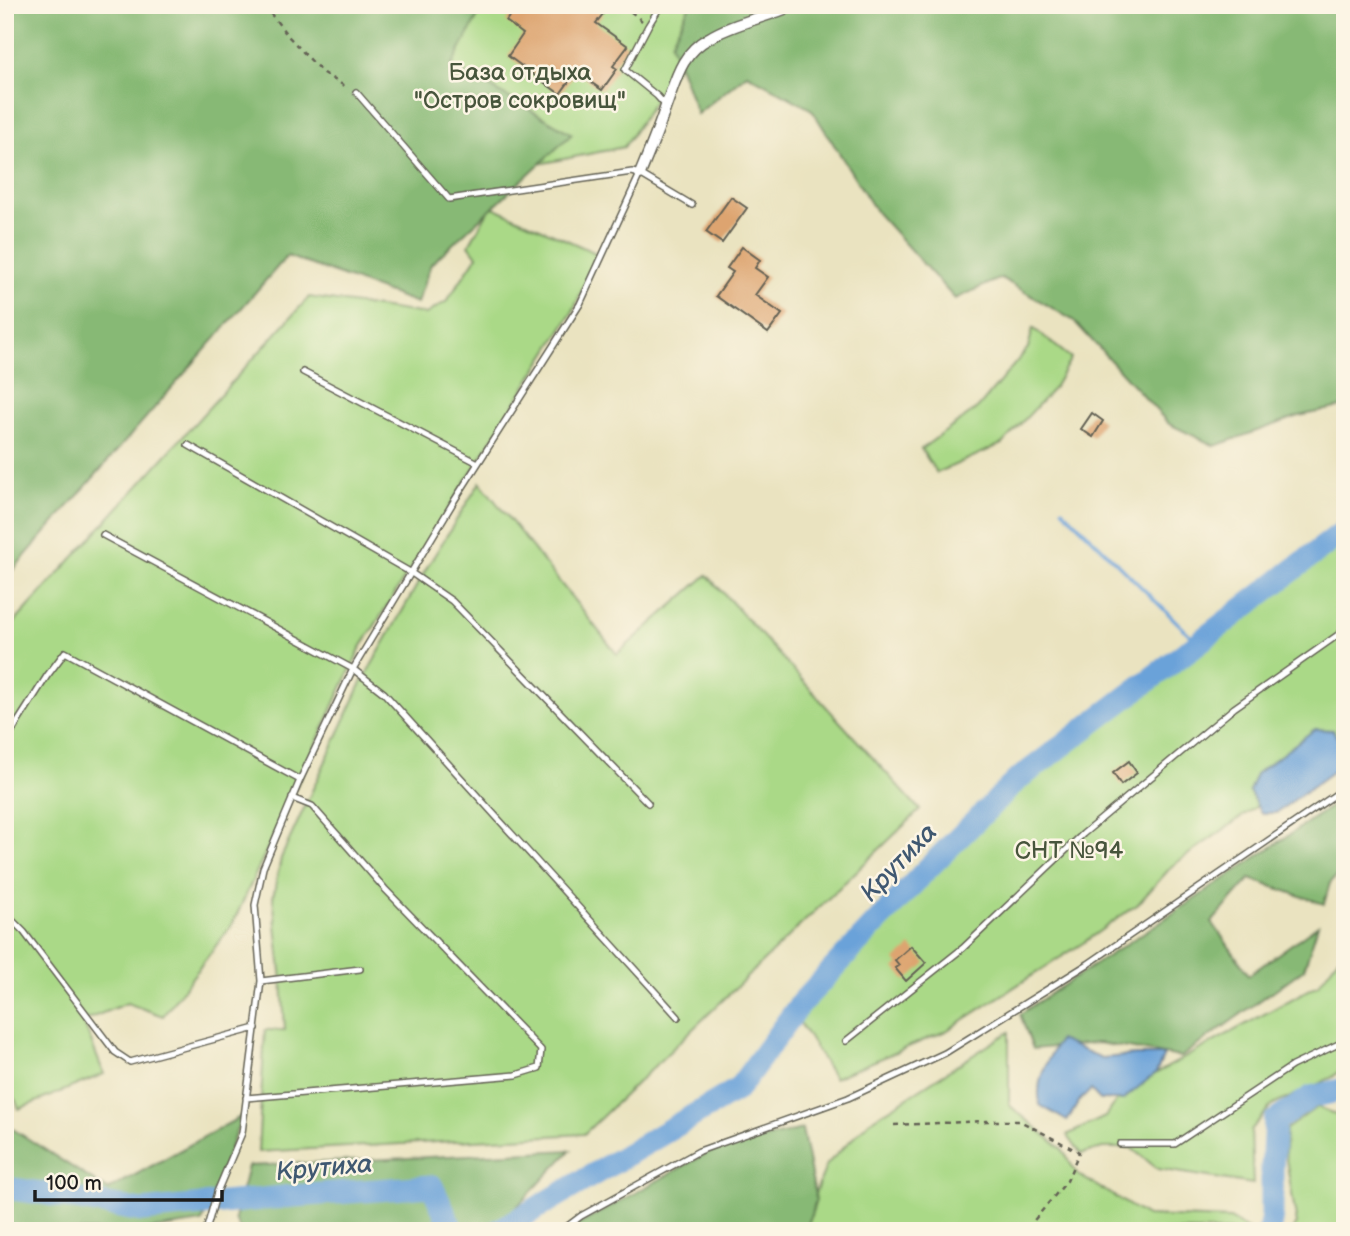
<svg xmlns="http://www.w3.org/2000/svg" width="1350" height="1236" viewBox="0 0 1350 1236" font-family="'Balsamiq Sans',sans-serif">
	<style>
		.green { fill: #aad987; stroke: #637a52; stroke-width: 2 }
		.forest { fill: #87b974; stroke: #526a48; stroke-width: 2 }
		.water { fill: #6aa2d9; stroke: #435f7a; stroke-width: 2 }
		.lines { fill: none; stroke-linecap: round; stroke-linejoin: round }
		.stream { stroke: #6aa2d9; stroke-width: 3.5 }
		.river { stroke: #6aa2d9; stroke-width: 23 }
		.building { fill: #dda46f }
		.lane-casing { stroke: #646255; stroke-width: 8 }
		.street-casing { stroke: #646255; stroke-width: 13 }
		.path { stroke: #646255; stroke-width: 2.5; stroke-dasharray: 5 5; stroke-linecap: butt }
		.lane { stroke: #fff; stroke-width: 5 }
		.street { stroke: #fff; stroke-width: 10 }
		.labels { text-anchor: middle; stroke-width: 5; stroke-linejoin: round; paint-order: stroke }
		.park-label { font-size: 24px; fill: #47553c; stroke: #fcf5e5 }
		.water-label { font-size: 26px; font-style: italic; fill: #3f5871; stroke: #fcf5e5 }
	</style>
	<rect width="100%" height="100%" fill="#fcf5e5"/>
	<filter id="ink" filterUnits="userSpaceOnUse"><feTurbulence type="fractalNoise" baseFrequency=".0143" numOctaves="2"/><feDisplacementMap in="SourceGraphic" scale="14" xChannelSelector="R" yChannelSelector="G"/><feConvolveMatrix kernelMatrix="1 2 1 2 8 2 1 2 1" color-interpolation-filters="sRGB"/></filter>
	<filter id="wash" filterUnits="userSpaceOnUse"><feTurbulence type="fractalNoise" baseFrequency=".00686" numOctaves="4" result="noise"/><feDisplacementMap in="SourceGraphic" scale="28" xChannelSelector="R" yChannelSelector="G"/><feGaussianBlur stdDeviation="1.57" result="paint"/><feColorMatrix in="noise" values="0 0 0 0 0 0 0 0 0 0 0 0 0 0 0 0 0 1.4 0 .05"/><feComposite in="paint" operator="in"/></filter>
	<g filter="url(#wash)">
		<rect width="100%" height="100%" fill="#eae3c0"/>
		<path class="green" d="M316 5H717L624 147 494 173Z
			M491 206 598 254 573 311 360 649 233 923 163 1016 127 1003 83 1021 104 1074 19 1109 5 1074V633L309 297 426 314 447 301 477 256 469 245Z
			M1033 328 1071 358 1054 388 1002 444 937 473 921 449 978 408 1028 348Z
			M480 482 617 654 707 575 920 810 584 1134 258 1152 265 1030H285L282 981 273 897 281 858 363 680 429 564Z
			M1345 541V758L1333 730 1249 791 1257 806 1172 866 1139 903 1083 943 946 1031 834 1078 797 1018 1011 789Z
			M1345 948V1065L1333 1077 1271 1106 1251 1130 1253 1184 1158 1169 1131 1148H1103L1081 1154 1067 1135 1105 1117 1124 1091 1319 984Z
			M1009 1032V1105L1062 1149 1077 1174 1147 1216 1230 1219 1251 1231H803L801 1229 827 1164 869 1122Z
			M1317 1107 1340 1116 1345 1124V1231H1291L1297 1224 1285 1153 1286 1129Z"/>
		<path class="forest" d="M5 5H484L452 65 572 134 431 264 417 303 287 256 5 579Z
			M690 5H1345V406L1299 416 1215 446 1169 424 1074 321 1001 278 955 299 877 213 812 110 747 74 697 114 671 43Z
			M1345 797V868L1330 883 1324 904 1250 879 1212 922 1249 975 1318 925 1304 969 1181 1057 1098 1043 1033 1049 1020 1014 1199 896Z
			M242 1116 202 1222 141 1231H25L5 1229V1124L108 1190Z
			M802 1129 816 1200 806 1231H567L709 1152Z
			M571 1150 494 1231H241L235 1219 248 1166Z"/>
		<path class="water" d="M1315 729 1333 730 1344 751 1339 767 1276 813H1261L1249 791 1256 774Z
			M1059 1040 1102 1058 1136 1055H1164L1156 1073 1123 1100H1100L1091 1090 1080 1100 1067 1121 1040 1105C1035 1080 1047 1061 1059 1040Z"/>
		<g class="lines">
			<path class="stream" d="M1062 509 1198 643"/>
			<path class="river" d="M5 1188 41 1193 142 1211 293 1196 432 1186 453 1231
				M498 1231 738 1089 801 1003 927 869 1016 781 1198 643 1345 530
				M1269 1231 1272 1216V1168L1275 1121 1311 1097 1345 1089"/>
		</g>
		<g id="blocks">
			<path class="building" d="M517 5H591L603 14 596 23 628 46 613 66 617 69 602 90 576 72 560 94 508 56 523 34 506 21Z
				M731 197 747 208 722 243 706 232Z
				M742 247 760 260 755 268 768 277 755 295 782 314 768 333 716 296 733 272 727 268Z
				M1092 413 1103 421 1093 437 1081 429Z
				M1129 761 1137 773 1121 785 1113 773Z
				M911 946 926 963 906 981 895 968 899 965 895 960Z"/>
		</g>
	</g>
	<g filter="url(#ink)">
		<use href="#blocks" fill-opacity="0" stroke="#646255" stroke-width="2"/>
		<g class="lines">
			<g class="lane-casing">
				<path id="lane" d="M661 5 648 26 625 70 657 96 666 106
					M356 92 449 199 632 172 640 174 692 205
					M303 372 478 463
					M188 445 410 572 452 601 648 803
					M103 535 353 669 384 693 678 1017
					M5 742 47 676 65 652 300 780
					M5 913 24 932 115 1052 130 1062 256 1028
					M261 981 360 969
					M846 1041 963 948 1083 834 1234 708 1345 630
					M246 1098 516 1075 539 1068 541 1050 385 889 312 806 292 798
					M1120 1144H1175L1292 1066 1345 1041
					M206 1231 217 1192 242 1133 261 981 255 905 263 868 300 780 353 669 454 501 580 304 640 174
					M561 1231 581 1216 699 1151 848 1098 945 1053 1088 964 1345 788"/>
			</g>
			<g class="street-casing">
				<path id="street" d="M640 174C649 152 658 131 665 109 676 80 680 54 709 38 732 24 759 19 784 9L790 5"/>
			</g>
			<path class="path" d="M264 5 288 36 323 73 348 88
				M623 5 642 21
				M894 1125 987 1121H1020L1079 1152 1067 1181 1025 1231
				M5 1229 18 1231"/>
			<use href="#lane" class="lane"/>
			<use href="#street" class="street"/>
		</g>
	</g>
	<g class="labels">
		<g class="park-label">
			<text x="520" y="80">База отдыха<tspan x="520" dy="28">"Остров сокровищ"</tspan></text>
			<text x="1069" y="858">СНТ №94</text>
		</g>
		<g class="water-label">
			<text transform="translate(898 862) rotate(-46)" y="9">Крутиха</text>
			<text transform="translate(324 1167) rotate(-5)" y="9">Крутиха</text>
		</g>
	</g>
	<rect width="1350" height="1236" fill="none" stroke="#fcf5e5" stroke-width="28"/>
	<path d="M35 1190v10h187v-10" fill="none" stroke="#1c1c1c" stroke-width="3.5"/>
	<text x="46" y="1190" font-size="21" fill="#1c1c1c" stroke="#fcf5e5" stroke-width="5" paint-order="stroke">100 m</text>
</svg>
